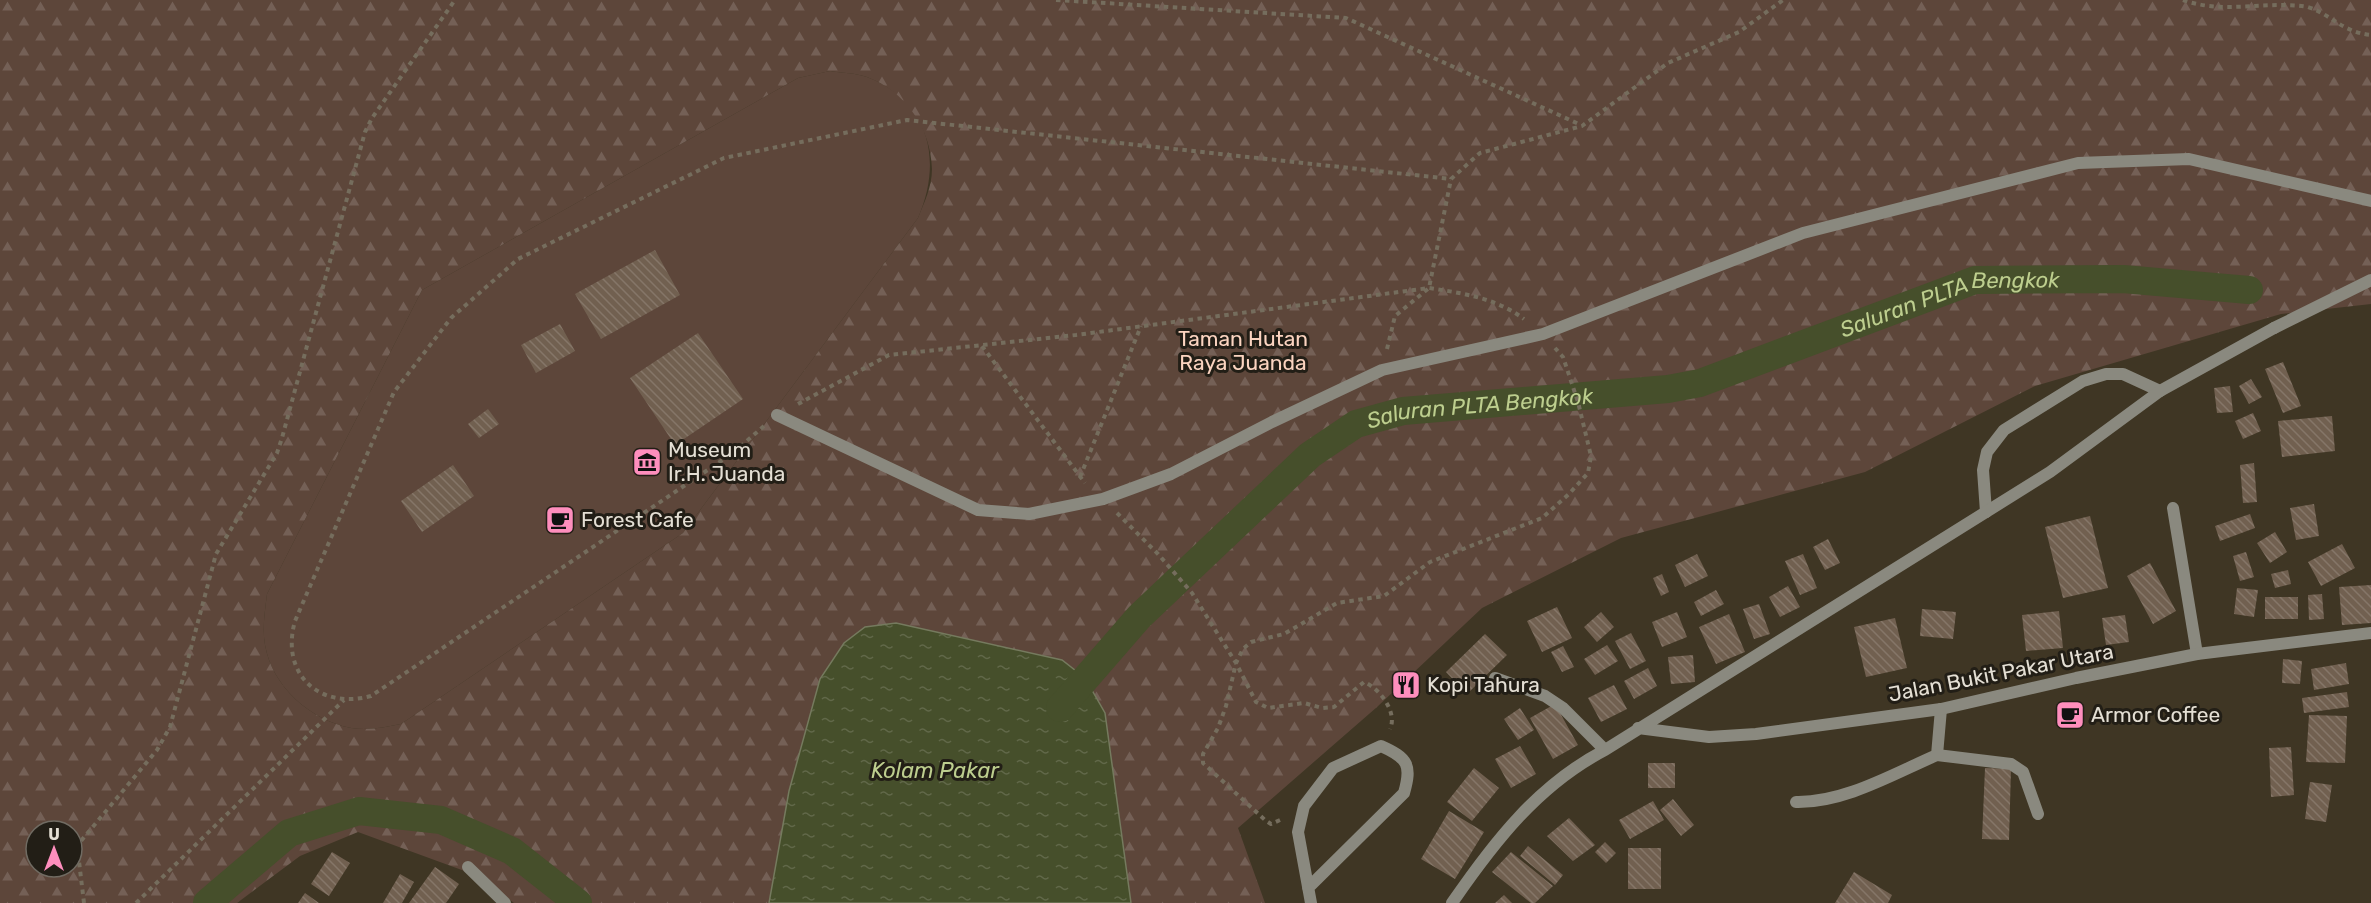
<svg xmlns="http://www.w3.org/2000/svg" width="2371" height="903" viewBox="0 0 2371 903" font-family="Rubik,sans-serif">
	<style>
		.green { fill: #5d463a }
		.forest { fill: url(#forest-firs); fill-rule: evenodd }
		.water { fill: url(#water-ripples); stroke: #757a5e; stroke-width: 1.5 }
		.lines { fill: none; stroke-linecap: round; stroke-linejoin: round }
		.canal { stroke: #464f2b; stroke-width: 28 }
		.building { fill: url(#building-back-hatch) }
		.path { stroke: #756d5d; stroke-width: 4; stroke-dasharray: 4.5 4.5; stroke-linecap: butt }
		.lane { stroke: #8a897f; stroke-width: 12 }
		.street { stroke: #8a897f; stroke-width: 12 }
		.labels { text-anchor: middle; stroke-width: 6; stroke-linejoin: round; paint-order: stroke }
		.park-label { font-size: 21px; fill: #fbd4c0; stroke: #221e16 }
		.poi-label { font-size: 21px; fill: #e4dfd4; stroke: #221e16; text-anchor: start }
		.street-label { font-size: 21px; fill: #e4dfd4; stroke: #221e16 }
		.water-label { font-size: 22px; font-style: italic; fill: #bdce8e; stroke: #221e16 }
	</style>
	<defs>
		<pattern id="forest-firs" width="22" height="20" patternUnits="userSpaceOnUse" patternTransform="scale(1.5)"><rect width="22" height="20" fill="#5d463a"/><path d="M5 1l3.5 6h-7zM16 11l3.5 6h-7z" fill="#746056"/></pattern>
		<pattern id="water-ripples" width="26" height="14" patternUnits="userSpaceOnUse" patternTransform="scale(1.5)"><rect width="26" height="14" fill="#464f2b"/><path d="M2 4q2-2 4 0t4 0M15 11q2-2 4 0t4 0" fill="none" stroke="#616849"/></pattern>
		<pattern id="building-back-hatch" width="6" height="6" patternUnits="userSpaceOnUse" patternTransform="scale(1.5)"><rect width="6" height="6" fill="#716050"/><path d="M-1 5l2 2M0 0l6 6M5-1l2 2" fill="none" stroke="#857668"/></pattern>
	</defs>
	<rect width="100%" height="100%" fill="#3f3624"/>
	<path class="green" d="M830 71C842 73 856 73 867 77 930 101 943 161 918 218L683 533 401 724C385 727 368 731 351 728 310 720 272 686 265 645 262 628 265 611 267 594L422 290 798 78Z"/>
	<path class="forest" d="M0 0H2371V304L2281 314 2035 386 1865 472 1621 538 1482 608 1377 707 1238 828 1265 903H1131L1105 713 896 623 865 627 844 643 789 791 769 903H514L481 877 358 832 300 856 237 903H0ZM830 71C842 73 856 73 867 77 905 91 931 128 932 169 932 187 924 203 918 218L683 533 401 724C385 727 368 731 351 728 310 720 272 686 265 645 262 628 265 611 267 594L422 290 798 78ZM36 831H72V867H36Z"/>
	<path class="water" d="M896 623 1062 660 1085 678 1105 713 1131 903H769L789 791 820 679 844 643 865 627Z"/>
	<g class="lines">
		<g class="canal">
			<path id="s1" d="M1060 708 1139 617 1310 455 1356 424 1403 411 1668 389 1700 383 1975 280 2123 279 2249 290"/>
			<path d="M207 903 289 833 359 811 441 820 512 851 578 903"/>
		</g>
	</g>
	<path class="building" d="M655 250 680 295 601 339 575 294Z
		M560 324 575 351 536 373 521 345Z
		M698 333 743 399 675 445 630 378Z
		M2283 362 2301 406 2283 413 2265 369Z
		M2251 379 2262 397 2249 404 2239 386Z
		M2230 386 2233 412 2217 413 2214 388Z
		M488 409 499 424 479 438 468 424Z
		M2253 413 2261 431 2243 439 2235 421Z
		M2332 416 2335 451 2282 457 2278 421Z
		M2254 463 2257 502 2243 503 2240 465Z
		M453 465 474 496 422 532 401 501Z
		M2314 504 2319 536 2296 540 2290 508Z
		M2250 514 2255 528 2220 541 2215 526Z
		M2090 516 2108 588 2063 598 2045 527Z
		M2275 532 2287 552 2270 563 2257 543Z
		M1828 539 1840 563 1825 570 1813 547Z
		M2342 544 2355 568 2321 586 2308 562Z
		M2246 552 2254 577 2240 581 2233 556Z
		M1697 554 1708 576 1685 587 1675 565Z
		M1803 554 1817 588 1800 595 1785 561Z
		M2150 563 2176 611 2153 624 2127 576Z
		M2288 570 2291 584 2275 588 2271 574Z
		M1662 574 1669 592 1661 596 1653 578Z
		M2371 585V623L2342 625 2339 587Z
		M1788 586 1800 607 1780 617 1769 597Z
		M2237 588 2258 590 2254 617 2234 614Z
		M1716 590 1724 604 1701 616 1694 602Z
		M2322 594 2324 619 2309 620 2308 595Z
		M2265 597H2298V619H2265Z
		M1759 604 1770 634 1754 639 1743 609Z
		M1557 607 1572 638 1542 652 1527 621Z
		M1922 609 1956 612 1953 639 1920 636Z
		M2059 611 2063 648 2026 651 2022 615Z
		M1601 612 1614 627 1597 642 1584 627Z
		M1677 612 1687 637 1662 647 1652 622Z
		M1729 614 1745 652 1716 664 1699 627Z
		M2125 615 2129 642 2106 645 2102 618Z
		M1895 618 1907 668 1866 677 1854 627Z
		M1631 633 1646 661 1630 669 1615 641Z
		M1485 634 1507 655 1467 694 1446 672Z
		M1607 645 1618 661 1595 675 1584 659Z
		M1563 646 1574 667 1562 672 1551 652Z
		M1693 655 1695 682 1671 684 1668 657Z
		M2283 659 2302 661 2300 684 2282 683Z
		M2346 663 2349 684 2314 690 2311 669Z
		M1648 668 1657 686 1634 699 1624 681Z
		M1614 685 1627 709 1601 722 1588 698Z
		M2347 692 2349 707 2304 713 2302 698Z
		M1555 704 1578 745 1553 759 1530 718Z
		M1520 708 1534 730 1518 740 1504 719Z
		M2309 715 2347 716 2345 763 2306 762Z
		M1520 746 1536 774 1511 788 1495 759Z
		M2291 747 2294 795 2271 797 2269 748Z
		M1648 763H1675V788H1648Z
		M1474 768 1499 788 1472 821 1447 802Z
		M1985 768 2011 769 2009 840 1982 839Z
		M2310 782 2332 785 2326 822 2305 819Z
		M1673 799 1694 825 1681 836 1660 810Z
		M1653 801 1664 820 1630 839 1619 820Z
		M1449 811 1484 832 1455 879 1421 859Z
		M1569 818 1595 845 1573 861 1547 836Z
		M1605 842 1616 853 1606 863 1595 852Z
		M1528 846 1563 875 1555 885 1520 856Z
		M1628 848H1661V889H1628Z
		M332 852 350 863 329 896 311 884Z
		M1511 852 1553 886 1535 903H1531L1492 872Z
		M435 867 459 884 446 903H409Z
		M1854 872 1892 895 1888 903H1835Z
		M400 874 414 882 402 903H383Z
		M305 893 319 903H298Z
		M1504 895 1512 903H1495Z"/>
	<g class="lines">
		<path class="path" d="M1056 0 1346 18 1581 125
			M2183 0C2225 15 2266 0 2308 7 2332 15 2342 32 2371 35
			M982 346 1085 483
			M1387 349 1395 316 1429 288 1451 179 1480 153 1582 126 1668 63 1739 32 1783 0
			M798 404 889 355 1076 335 1429 288C1462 293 1496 298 1524 319
			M764 426 733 453 371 696C319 710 280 674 295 621L394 392 451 318 518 259 724 158 907 120 1451 179
			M1080 477 1141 326
			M1117 513 1158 554 1192 593 1236 663 1256 702 1268 708 1304 703 1322 708 1334 707 1364 682C1379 688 1398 712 1390 729
			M1280 820 1271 824 1265 820 1203 763V754L1218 728 1226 706 1236 663 1243 649 1251 642 1284 634 1337 603 1384 596 1430 562 1542 518 1569 494 1588 473 1591 456 1578 402 1563 357 1555 348
			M84 903 78 853 81 841 157 750 170 727 216 554 277 453 282 438 365 132 372 118 455 0
			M136 903 344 700"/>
		<path class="lane" d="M2274 328 2371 280
			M777 415 978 510 1029 514 1103 499 1171 474 1272 422 1382 370 1543 334 1803 233 2078 163 2189 159 2371 201
			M2173 508 2197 654
			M1986 512 1983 470 1987 452 2004 430 2083 381 2106 374H2123L2160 391
			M1937 755 2011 764 2023 772 2038 814
			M1796 802C1844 803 1893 774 1937 755L1941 709
			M1308 888 1404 793C1412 765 1408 758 1381 746L1333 768 1304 806 1298 832 1311 903"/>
		<path class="street" d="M1495 678 1545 696 1563 708 1605 750
			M1638 728 1709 737 1756 734 1941 709 2076 678 2197 654 2371 633
			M468 867 505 903
			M1452 903C1494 842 1538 785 1605 750L2050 472 2160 391 2274 328"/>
	</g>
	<defs>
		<g id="museum-square" transform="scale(1.5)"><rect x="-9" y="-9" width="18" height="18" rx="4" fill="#fe8ebd" stroke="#221e16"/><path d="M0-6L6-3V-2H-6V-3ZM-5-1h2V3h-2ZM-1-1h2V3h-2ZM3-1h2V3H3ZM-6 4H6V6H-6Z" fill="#111"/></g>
		<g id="cafe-square" transform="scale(1.5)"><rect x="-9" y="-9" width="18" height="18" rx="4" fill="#fe8ebd" stroke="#221e16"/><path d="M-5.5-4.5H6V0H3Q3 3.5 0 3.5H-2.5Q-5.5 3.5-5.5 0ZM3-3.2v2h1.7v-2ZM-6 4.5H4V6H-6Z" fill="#111"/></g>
		<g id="restaurant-square" transform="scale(1.5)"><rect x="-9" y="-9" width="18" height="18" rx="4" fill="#fe8ebd" stroke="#221e16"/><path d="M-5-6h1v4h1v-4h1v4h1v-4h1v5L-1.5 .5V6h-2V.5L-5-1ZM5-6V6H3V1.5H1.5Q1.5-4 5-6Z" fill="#111"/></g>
	</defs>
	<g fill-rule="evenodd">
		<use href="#museum-square" x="647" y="462"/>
		<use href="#cafe-square" x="560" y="520"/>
		<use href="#restaurant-square" x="1406" y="685"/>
		<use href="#cafe-square" x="2070" y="715"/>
	</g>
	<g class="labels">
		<g class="park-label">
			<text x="1243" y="346">Taman Hutan<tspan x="1243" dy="24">Raya Juanda</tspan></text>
		</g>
		<g class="poi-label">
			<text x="668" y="457">Museum<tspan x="668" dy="24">Ir.H. Juanda</tspan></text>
			<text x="581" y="527">Forest Cafe</text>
			<text x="1427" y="692">Kopi Tahura</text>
			<text x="2091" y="722">Armor Coffee</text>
		</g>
		<g class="street-label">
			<text transform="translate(2001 673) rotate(-11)" y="7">Jalan Bukit Pakar Utara</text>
		</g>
		<g class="water-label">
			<text dy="8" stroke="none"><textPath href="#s1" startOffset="1023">Saluran PLTA Bengkok</textPath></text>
			<text dy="8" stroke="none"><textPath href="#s1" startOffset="537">Saluran PLTA Bengkok</textPath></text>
			<text x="935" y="778">Kolam Pakar</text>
		</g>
	</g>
	<g transform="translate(54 849)"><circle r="28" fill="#221e16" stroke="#706b62" stroke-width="1.5"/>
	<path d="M0-4.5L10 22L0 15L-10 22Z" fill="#fe8ebd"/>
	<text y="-9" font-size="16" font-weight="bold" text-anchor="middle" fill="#e4dfd4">U</text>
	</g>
</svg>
